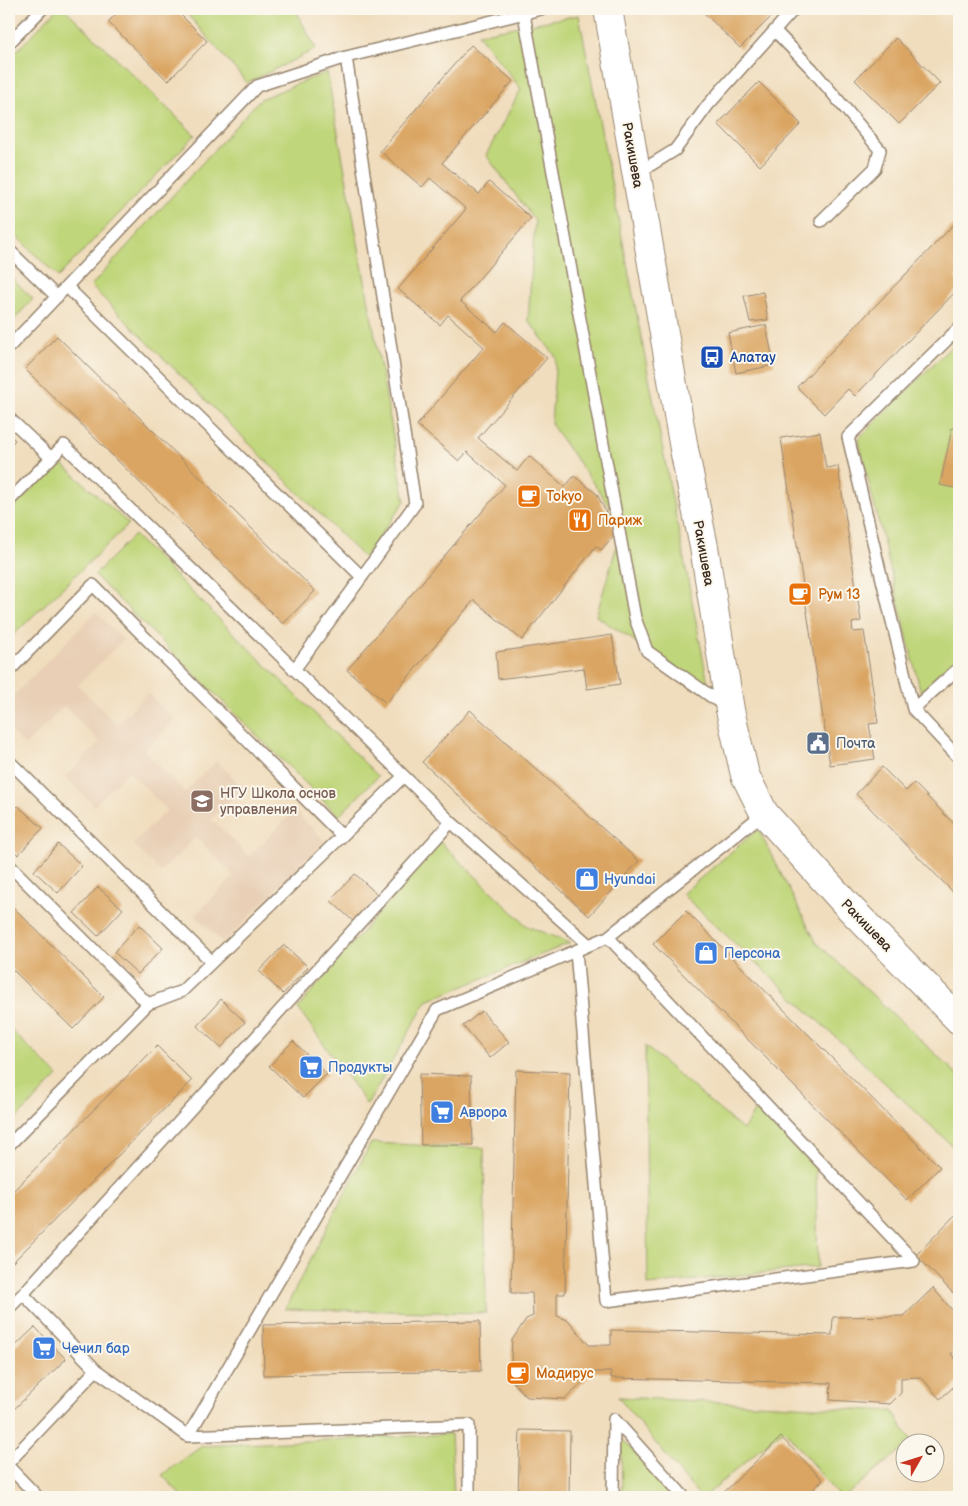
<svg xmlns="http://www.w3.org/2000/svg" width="968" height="1506" viewBox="0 0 968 1506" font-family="'Balsamiq Sans',sans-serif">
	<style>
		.built { fill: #e8cfb5 }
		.green { fill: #c0d67a; stroke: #7e804c }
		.building { fill: #daa562 }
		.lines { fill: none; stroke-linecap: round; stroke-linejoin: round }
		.service-casing { stroke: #96846e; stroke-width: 14 }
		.tertiary-casing { stroke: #96846e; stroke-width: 30 }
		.service { stroke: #fff; stroke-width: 11 }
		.tertiary { stroke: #fff; stroke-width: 28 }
		.labels { text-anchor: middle; stroke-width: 4; stroke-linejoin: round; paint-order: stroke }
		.street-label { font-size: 14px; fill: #3b2a1e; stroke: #fbf7ec }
		.transit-label { font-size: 14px; fill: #164399; stroke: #fbf7ec; text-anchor: start }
		.food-label { font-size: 14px; fill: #c56008; stroke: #fbf7ec; text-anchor: start }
		.service-label { font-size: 14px; fill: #4e5e75; stroke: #fbf7ec; text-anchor: start }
		.education-label { font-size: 14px; fill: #785e54; stroke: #fbf7ec; text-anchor: start }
		.shop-label { font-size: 14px; fill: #366cbe; stroke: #fbf7ec; text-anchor: start }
	</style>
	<rect width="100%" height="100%" fill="#fbf7ec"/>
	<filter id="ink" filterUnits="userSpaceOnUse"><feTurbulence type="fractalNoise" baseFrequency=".02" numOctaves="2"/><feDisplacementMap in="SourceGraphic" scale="10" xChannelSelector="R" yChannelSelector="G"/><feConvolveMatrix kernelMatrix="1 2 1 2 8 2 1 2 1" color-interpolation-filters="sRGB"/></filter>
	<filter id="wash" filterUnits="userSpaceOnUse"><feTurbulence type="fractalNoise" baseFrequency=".0096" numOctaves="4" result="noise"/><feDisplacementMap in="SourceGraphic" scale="20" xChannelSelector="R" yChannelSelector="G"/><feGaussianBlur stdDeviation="1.12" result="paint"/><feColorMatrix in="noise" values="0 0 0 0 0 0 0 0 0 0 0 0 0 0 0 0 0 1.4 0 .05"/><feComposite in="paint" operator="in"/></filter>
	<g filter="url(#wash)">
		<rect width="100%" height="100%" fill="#f0ddbd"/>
		<path class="built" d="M96 612 123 640 78 685 116 724 148 693 175 720 144 751 185 792 216 761 243 787 211 819 249 856 295 811 325 841 223 943 195 915 234 876 196 837 161 872 133 844 167 810 128 771 94 806 65 777 100 742 64 706 25 746 9 730V700Z"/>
		<path class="green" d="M57 9H65L195 135 58 277 9 229V59Z
			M183 9H295L316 49 247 83Z
			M579 15 709 689 596 616 623 525 551 424 556 357 528 320 535 221 486 155 521 89 478 34Z
			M327 72 405 501 364 558 91 286 260 99Z
			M9 275 33 299 9 325Z
			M959 339V668L923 701 858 439Z
			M59 461 129 524 9 639V512Z
			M134 535 378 776 339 816 94 575Z
			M758 829 816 942 959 1076V1152L682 894Z
			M439 841 527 926 570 943 427 1001 367 1105 298 1008Z
			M9 1028 58 1076 9 1126Z
			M645 1046 743 1130 759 1104 816 1169 818 1267 648 1285Z
			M371 1143 484 1148 486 1313 285 1309Z
			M618 1397 893 1411 912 1442 906 1444 905 1447 844 1497H839L784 1429 704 1497H700Z
			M451 1434 454 1497H183L162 1475 202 1446Z
			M621 1438 675 1497H622Z"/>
		<g id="blocks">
			<path class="building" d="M121 9H175L207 41 168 81 108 22Z
				M700 9H779L740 48Z
				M896 38 940 83 899 124 855 80Z
				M471 45 513 81 442 163 479 194 489 182 531 218 460 301 497 332 505 322 547 358 478 438 517 471 529 456 565 487 574 476 597 494 616 533 601 550 596 546 522 640 474 600 386 703 347 670 505 485 467 452 459 461 417 425 484 347 448 315 440 325 398 289 466 209 430 178 422 187 380 151Z
				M759 82 801 124 760 166 718 124Z
				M959 219V274L955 278 959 282V288L855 396 848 389 824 414 797 387Z
				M763 292 768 320 750 322 744 296Z
				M766 325 774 365 736 373 728 333Z
				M57 336 315 591 283 624 25 369Z
				M952 428 959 429V489L940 485Z
				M820 432 826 468 838 466 861 621 852 623 853 632 864 631 878 723 869 724 875 759 830 765 781 438Z
				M9 434 15 440 9 447Z
				M612 635 620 684 587 689 584 668 498 679 496 652Z
				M470 710 639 861 589 916 422 762Z
				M882 767 906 791 914 783 959 829V898L856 794Z
				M18 806 43 828 18 855 9 846V816Z
				M58 844 82 866 58 893 34 871Z
				M355 874 379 896 354 922 330 900Z
				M98 887 123 909 98 936 74 913Z
				M9 903 104 997 73 1029 9 966Z
				M686 911 940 1167 907 1200 653 944Z
				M139 925 163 948 138 974 114 952Z
				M284 945 308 967 283 994 259 971Z
				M221 999 245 1022 221 1048 197 1026Z
				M482 1011 509 1042 490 1058 463 1026Z
				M293 1041 327 1074 303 1098 269 1066Z
				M157 1046 192 1081 9 1266V1195Z
				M516 1070 570 1072 565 1294H557V1316L569 1321 589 1345H611V1330L832 1335 833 1317 904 1316 933 1288 959 1318V1347L951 1354 959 1363V1382L940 1399 921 1377 901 1378V1393L890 1404 830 1400 831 1383 611 1378V1372H589L585 1381 565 1399 527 1397 510 1379 512 1340 526 1319 533 1316 532 1293H511Z
				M419 1074 471 1076 473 1145H421Z
				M959 1211V1286L953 1293 916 1255Z
				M480 1321 481 1371 264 1375 263 1325Z
				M35 1327 66 1359 9 1414V1352Z
				M520 1430 570 1431 569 1497H518Z
				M781 1437 823 1480 805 1497H719Z"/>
		</g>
	</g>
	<g filter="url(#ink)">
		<use href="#blocks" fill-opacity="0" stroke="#96846e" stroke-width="1"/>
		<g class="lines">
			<g class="service-casing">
				<path id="service" d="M523 9 635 618 647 651 726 707
					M775 31 812 69 880 150 875 168 821 221
					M9 43 42 9
					M636 174 675 150 708 105 794 9
					M9 250 57 297
					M67 287 362 577
					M9 347 257 86 346 57
					M9 418 51 458
					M9 501 64 445 451 822 589 945
					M959 668 913 709 959 758
					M294 670 415 504 346 57 541 9
					M9 671 93 585 342 836 182 991 148 1004
					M913 709 848 437 959 328
					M9 761 212 962
					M342 836 404 776
					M9 865 148 1004 9 1145
					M576 951 606 1301 914 1261 608 937
					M23 1294 451 822
					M9 1308 23 1294 96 1370 9 1462
					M96 1370 188 1436
					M614 1419 684 1497
					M9 1467 38 1497
					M469 1497V1425L188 1436 437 1010 608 937 764 813
					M613 1497 614 1419"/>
			</g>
			<g class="tertiary-casing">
				<path id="tertiary" d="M608 9 684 449 704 547 730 710 745 775 764 813 846 904 959 1020"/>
			</g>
			<use href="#service" class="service"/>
			<use href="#tertiary" class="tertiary"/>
		</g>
	</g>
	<defs>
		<g id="bus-square" transform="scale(1.25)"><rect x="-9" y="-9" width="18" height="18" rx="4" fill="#1a4fb4" stroke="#fbf7ec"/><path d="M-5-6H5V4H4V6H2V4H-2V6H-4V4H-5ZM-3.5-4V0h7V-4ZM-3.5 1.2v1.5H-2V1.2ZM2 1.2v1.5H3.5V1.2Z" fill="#fff"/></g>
		<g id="cafe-square" transform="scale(1.25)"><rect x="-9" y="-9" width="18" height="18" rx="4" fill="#e8710a" stroke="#fbf7ec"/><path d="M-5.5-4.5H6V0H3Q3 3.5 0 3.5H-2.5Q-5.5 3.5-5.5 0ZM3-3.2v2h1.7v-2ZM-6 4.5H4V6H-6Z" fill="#fff"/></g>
		<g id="restaurant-square" transform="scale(1.25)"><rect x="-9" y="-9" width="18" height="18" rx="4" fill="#e8710a" stroke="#fbf7ec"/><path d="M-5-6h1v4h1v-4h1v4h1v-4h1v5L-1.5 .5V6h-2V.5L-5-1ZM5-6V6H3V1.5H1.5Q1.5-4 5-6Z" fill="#fff"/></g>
		<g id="civic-square" transform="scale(1.25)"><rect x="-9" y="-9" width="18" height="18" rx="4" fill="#5c6f8a" stroke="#fbf7ec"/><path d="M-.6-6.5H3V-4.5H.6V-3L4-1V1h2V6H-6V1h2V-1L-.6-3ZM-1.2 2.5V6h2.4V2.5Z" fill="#fff"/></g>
		<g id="school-square" transform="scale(1.25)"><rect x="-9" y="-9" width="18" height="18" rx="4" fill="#8d6e63" stroke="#fbf7ec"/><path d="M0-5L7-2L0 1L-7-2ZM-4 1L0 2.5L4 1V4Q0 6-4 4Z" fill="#fff"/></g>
		<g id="shop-square" transform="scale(1.25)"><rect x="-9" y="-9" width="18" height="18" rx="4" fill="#3f7fe0" stroke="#fbf7ec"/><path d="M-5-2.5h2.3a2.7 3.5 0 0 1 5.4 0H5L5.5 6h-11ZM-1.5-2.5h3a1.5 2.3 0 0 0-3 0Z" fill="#fff"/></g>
		<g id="supermarket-square" transform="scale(1.25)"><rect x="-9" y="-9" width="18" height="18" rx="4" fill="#3f7fe0" stroke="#fbf7ec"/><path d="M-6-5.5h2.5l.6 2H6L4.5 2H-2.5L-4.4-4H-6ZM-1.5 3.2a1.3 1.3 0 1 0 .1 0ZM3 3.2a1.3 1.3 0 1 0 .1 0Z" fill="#fff"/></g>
	</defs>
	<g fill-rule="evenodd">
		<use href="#bus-square" x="712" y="357"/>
		<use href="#cafe-square" x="529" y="496"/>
		<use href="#restaurant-square" x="580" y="520"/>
		<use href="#cafe-square" x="800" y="594"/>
		<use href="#civic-square" x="818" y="743"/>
		<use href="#school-square" x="202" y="801"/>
		<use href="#shop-square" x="587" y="879"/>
		<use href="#shop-square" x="706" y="953"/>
		<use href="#supermarket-square" x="311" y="1067"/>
		<use href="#supermarket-square" x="442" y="1112"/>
		<use href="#supermarket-square" x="44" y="1348"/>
		<use href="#cafe-square" x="518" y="1373"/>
	</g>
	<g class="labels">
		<g class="street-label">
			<text transform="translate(633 155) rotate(80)" y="5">Ракишева</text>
			<text transform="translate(704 553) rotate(80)" y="5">Ракишева</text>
			<text transform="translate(867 925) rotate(46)" y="5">Ракишева</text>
		</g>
		<g class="transit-label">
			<text x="730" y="362">Алатау</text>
		</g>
		<g class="food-label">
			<text x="546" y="501">Tokyo</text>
			<text x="598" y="525">Париж</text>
			<text x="818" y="599">Рум 13</text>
			<text x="536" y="1378">Мадирус</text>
		</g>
		<g class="service-label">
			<text x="836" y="748">Почта</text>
		</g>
		<g class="education-label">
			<text x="220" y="798">НГУ Школа основ<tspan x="220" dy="16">управления</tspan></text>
		</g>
		<g class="shop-label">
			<text x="604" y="884">Hyundai</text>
			<text x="724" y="958">Персона</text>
			<text x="328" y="1072">Продукты</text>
			<text x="460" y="1117">Аврора</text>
			<text x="62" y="1353">Чечил бар</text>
		</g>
	</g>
	<rect width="968" height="1506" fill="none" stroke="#fbf7ec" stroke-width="30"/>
	<g transform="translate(920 1458) rotate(51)"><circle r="24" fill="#fbf7ec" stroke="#aea59a"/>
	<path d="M0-4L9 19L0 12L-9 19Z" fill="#c8321e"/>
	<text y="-8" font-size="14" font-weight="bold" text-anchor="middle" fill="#3b2a1e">С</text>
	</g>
</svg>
